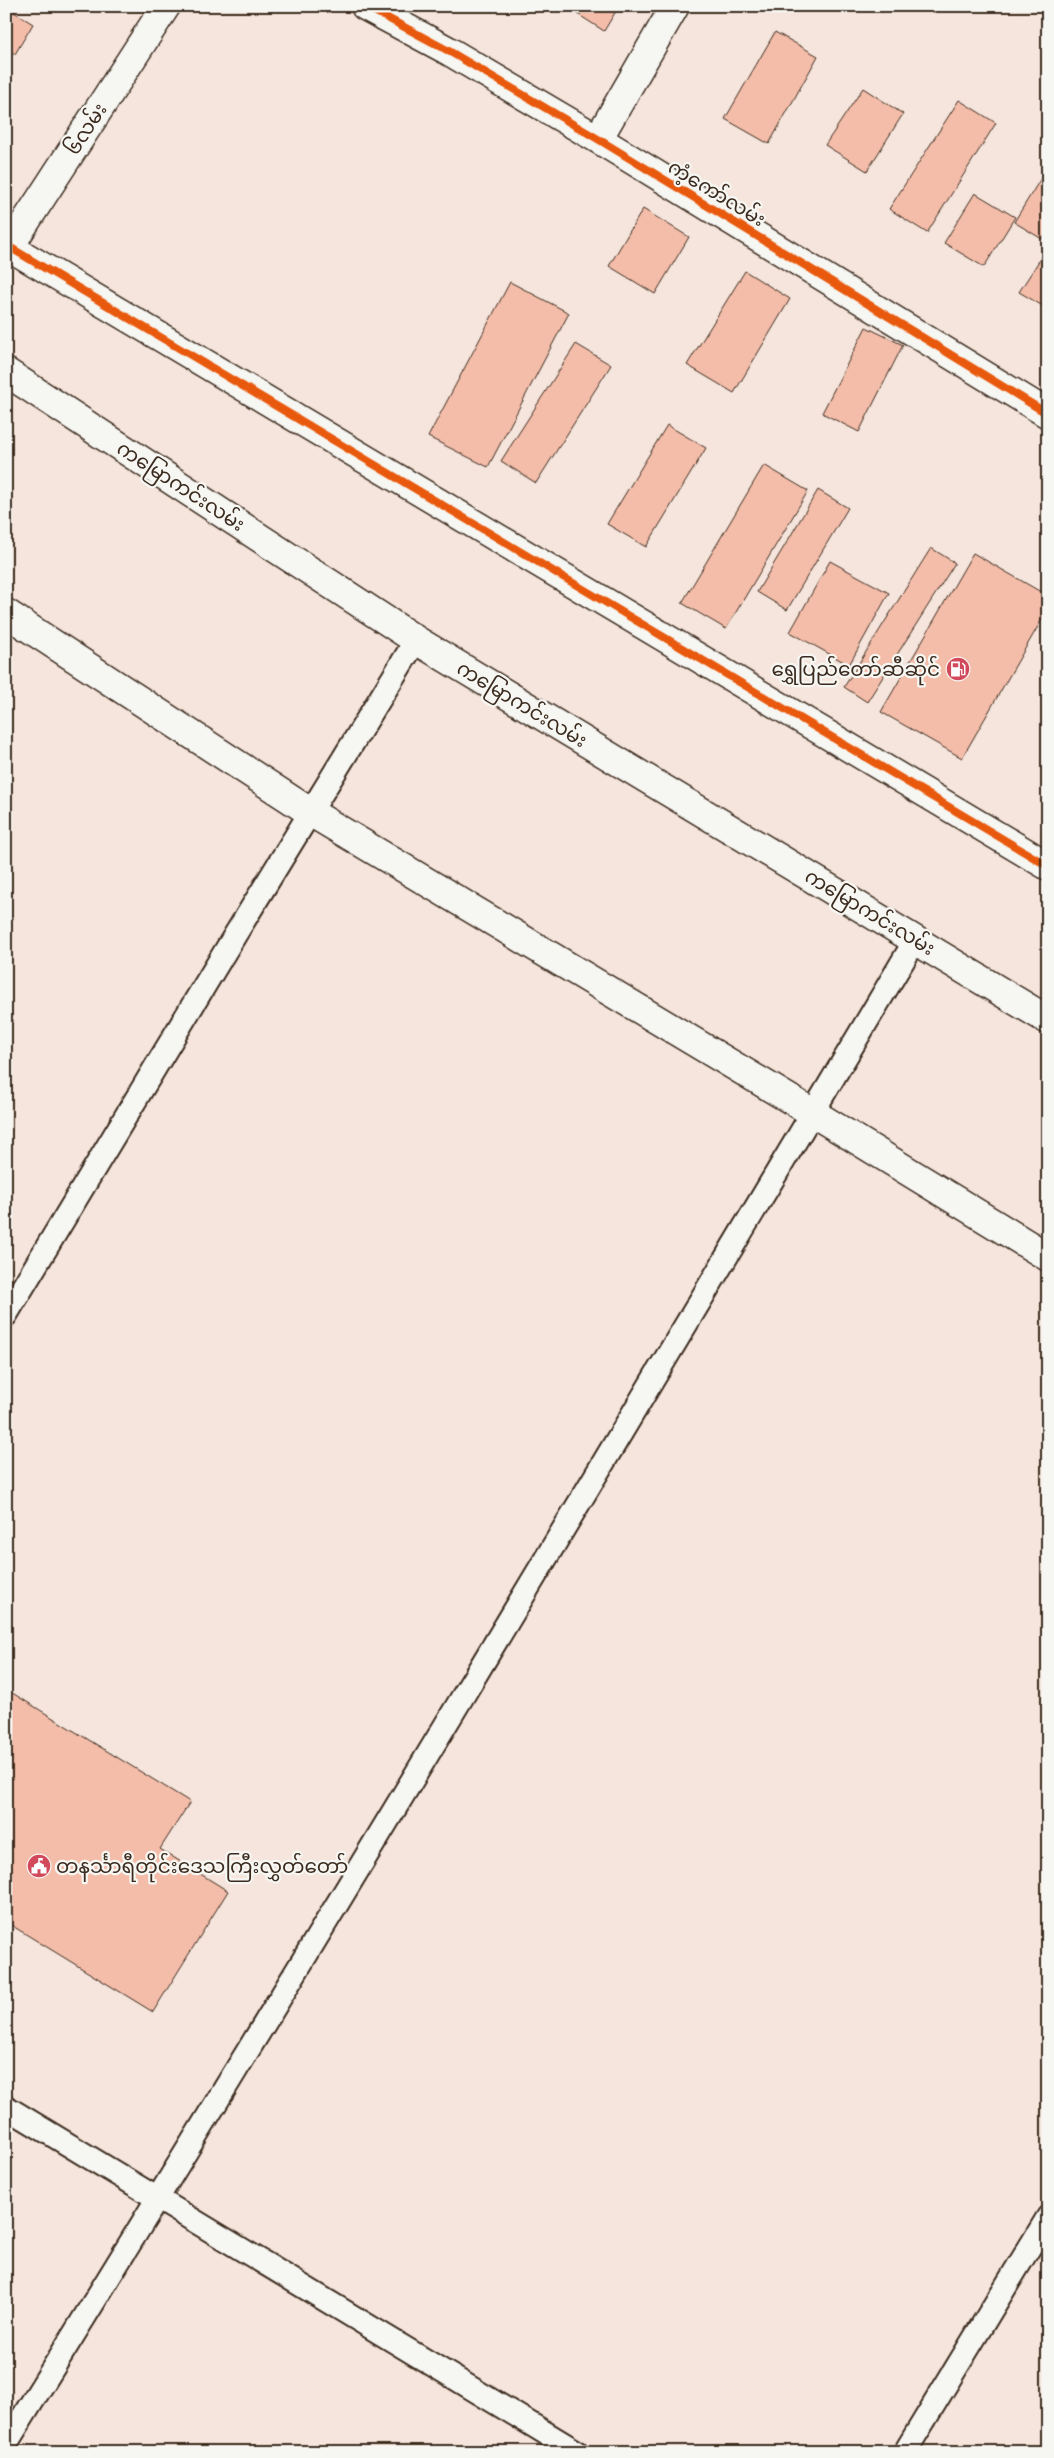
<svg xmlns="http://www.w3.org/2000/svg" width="1054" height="2458" viewBox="0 0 1054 2458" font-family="Dekko,'Noto Sans Myanmar',sans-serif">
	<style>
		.building { fill: #f4bda9; stroke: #3b2a1e }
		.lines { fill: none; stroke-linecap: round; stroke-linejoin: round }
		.lane-casing { stroke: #3b2a1e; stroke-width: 26 }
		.street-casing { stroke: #3b2a1e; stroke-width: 31 }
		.secondary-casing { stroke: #3b2a1e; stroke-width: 31 }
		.lane { stroke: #f6f6f2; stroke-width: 22 }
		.street { stroke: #f6f6f2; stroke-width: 28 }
		.secondary { stroke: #f6f6f2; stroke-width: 28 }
		.cycleway-casing { stroke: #f6f6f2; stroke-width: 11 }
		.cycleway { stroke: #e8590c; stroke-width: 8 }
		.labels { text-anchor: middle; stroke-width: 4.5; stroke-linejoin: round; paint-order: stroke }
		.street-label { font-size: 20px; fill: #3b2a1e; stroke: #f6f6f2 }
		.poi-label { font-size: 20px; fill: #3b2a1e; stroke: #f6f6f2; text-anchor: end }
	</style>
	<rect width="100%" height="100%" fill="#f5e5dc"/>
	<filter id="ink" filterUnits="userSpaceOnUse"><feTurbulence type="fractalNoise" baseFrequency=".02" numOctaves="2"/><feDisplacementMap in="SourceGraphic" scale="10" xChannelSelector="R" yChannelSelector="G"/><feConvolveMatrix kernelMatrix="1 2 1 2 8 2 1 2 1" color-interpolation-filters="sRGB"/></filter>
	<g filter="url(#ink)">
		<path class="building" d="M565 6H619L604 31Z
			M6 7 33 24 15 54 6 49Z
			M775 32 818 56 769 144 725 119Z
			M863 88 903 114 867 171 825 145Z
			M959 100 996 123 927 233 889 209Z
			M1046 170 1048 231 1042 239 1014 222Z
			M975 193 1015 217 984 267 944 243Z
			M643 209 689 237 655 294 609 266Z
			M1048 247V309L1019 292Z
			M745 271 790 299 734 393 687 365Z
			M510 282 569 313 488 467 428 437Z
			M866 327 903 345 859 432 822 413Z
			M576 344 611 365 536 483 501 461Z
			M667 425 706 448 646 547 607 524Z
			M764 465 808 491 726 629 682 603Z
			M818 490 848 508 787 610 757 592Z
			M931 548 955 563 867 702 844 687Z
			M973 553 1048 596V609L962 758 881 712Z
			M830 561 889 593 849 665 790 632Z
			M9 1691 190 1802 160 1849 228 1891 153 2012 6 1922V1695Z"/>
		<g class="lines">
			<g class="lane-casing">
				<path id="lane" d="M6 1315 235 935 416 640
					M6 2107 577 2452
					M6 2444C315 1946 616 1443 916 939
					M905 2452 1048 2217"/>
			</g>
			<g class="street-casing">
				<path id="street" d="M365 6 447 50 598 139 1048 414
					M598 139 675 6
					M6 245 1048 866
					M6 252 166 6"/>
			</g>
			<g class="secondary-casing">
				<path id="secondary" d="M6 372 416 640 1048 1020
					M6 613 310 812 813 1113 1048 1257"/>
			</g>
			<use href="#lane" class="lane"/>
			<use href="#street" class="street"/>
			<use href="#secondary" class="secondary"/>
			<g class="cycleway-casing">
				<path id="cycleway" d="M365 6 447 50 598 139 1048 414
					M6 245 1048 866"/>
			</g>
			<use href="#cycleway" class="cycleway"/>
		</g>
	</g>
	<defs>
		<g id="fuel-disc" transform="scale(1.25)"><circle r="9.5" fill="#d1495b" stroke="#f6f6f2"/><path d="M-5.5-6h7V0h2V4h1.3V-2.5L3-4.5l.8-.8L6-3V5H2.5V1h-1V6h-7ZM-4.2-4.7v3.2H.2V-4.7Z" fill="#fff"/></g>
		<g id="civic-disc" transform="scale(1.25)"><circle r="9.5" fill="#d1495b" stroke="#f6f6f2"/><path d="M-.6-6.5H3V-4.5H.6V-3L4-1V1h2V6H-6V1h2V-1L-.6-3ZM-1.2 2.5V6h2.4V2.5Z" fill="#fff"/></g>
	</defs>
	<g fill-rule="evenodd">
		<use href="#fuel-disc" x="958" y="669"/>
		<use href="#civic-disc" x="39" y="1866"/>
	</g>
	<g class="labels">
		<g class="street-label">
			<text transform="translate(86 129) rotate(-57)" y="7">၆လမ်း</text>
			<text transform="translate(717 193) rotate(31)" y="7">ကံ့ကော်လမ်း</text>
			<text transform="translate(181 486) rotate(33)" y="7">ကမြောကင်းလမ်း</text>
			<text transform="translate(522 704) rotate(31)" y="7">ကမြောကင်းလမ်း</text>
			<text transform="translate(870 912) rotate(31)" y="7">ကမြောကင်းလမ်း</text>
		</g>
		<g class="poi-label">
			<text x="940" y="676">ရွှေပြည်တော်ဆီဆိုင်</text>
			<text x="56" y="1873" text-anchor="start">တနင်္သာရီတိုင်းဒေသကြီးလွှတ်တော်</text>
		</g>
	</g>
	<rect width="1054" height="2458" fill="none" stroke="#f6f6f2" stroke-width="25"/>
	<rect x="12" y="12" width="1029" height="2433" fill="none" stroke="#3b2a1e" stroke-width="2" filter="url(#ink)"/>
</svg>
